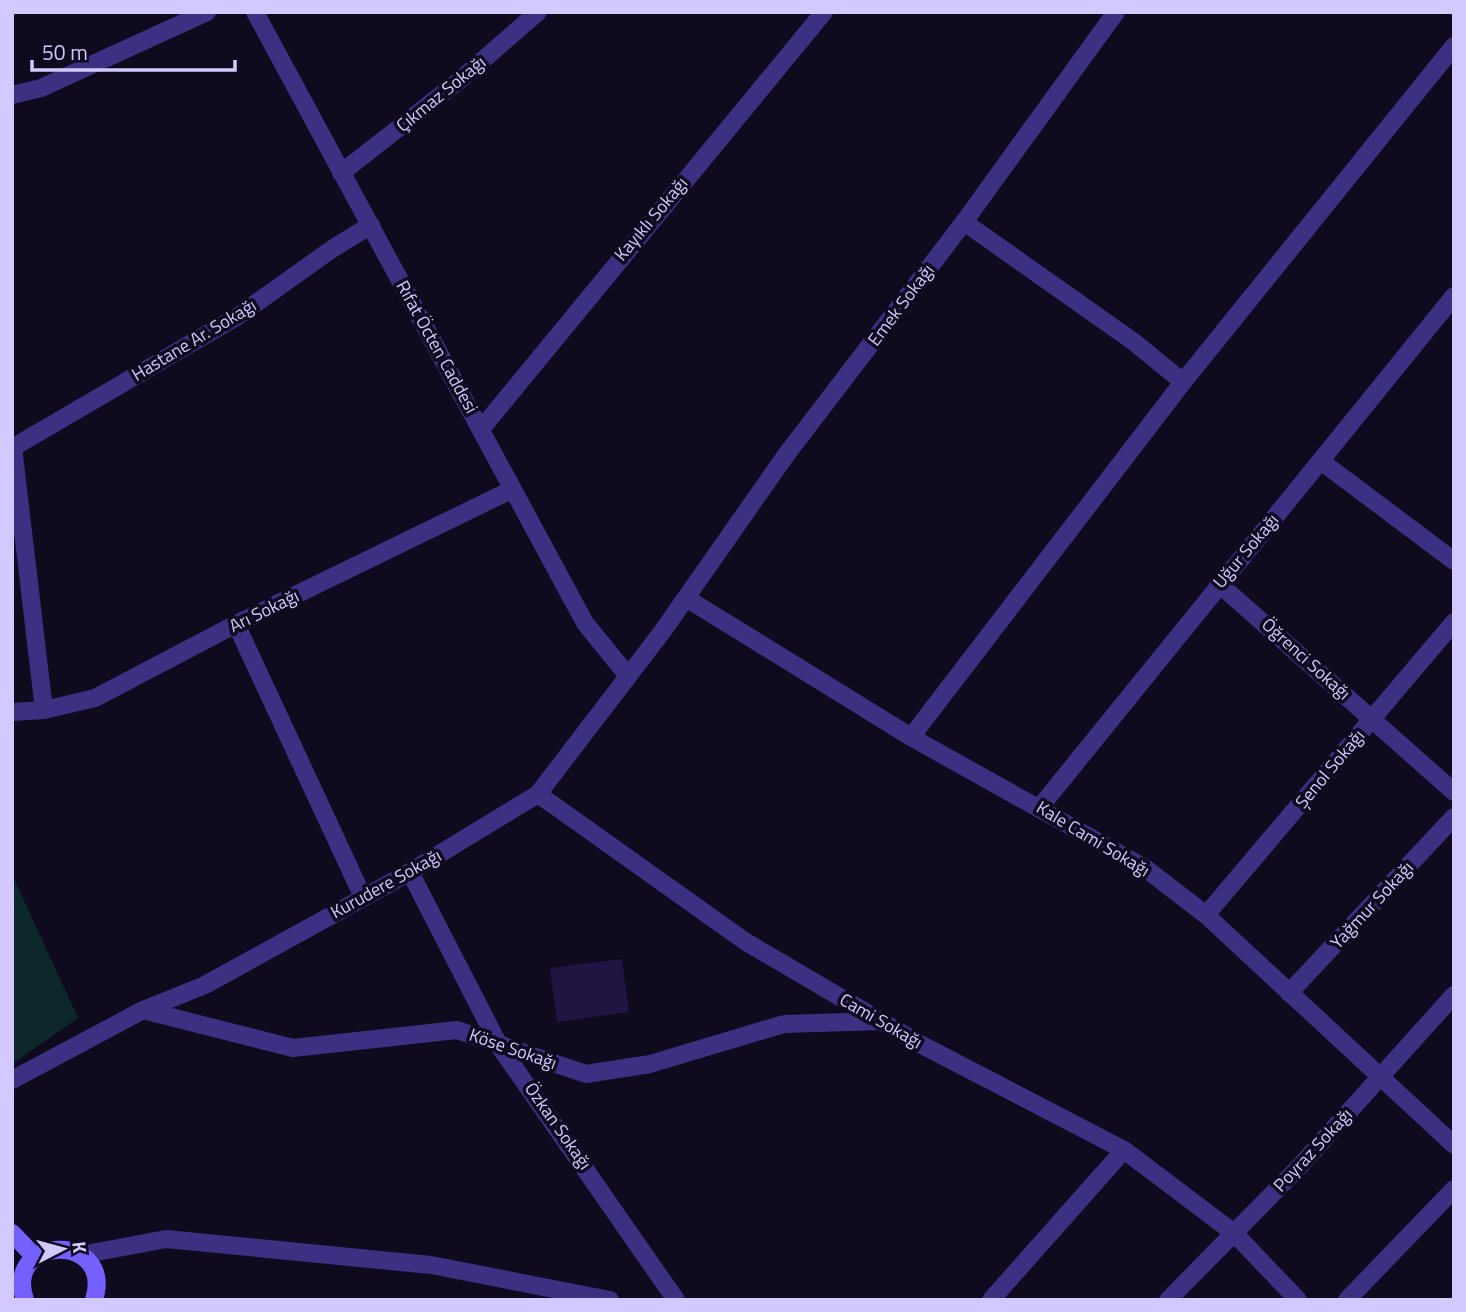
<svg xmlns="http://www.w3.org/2000/svg" width="1466" height="1312" viewBox="0 0 1466 1312" font-family="'Titillium Web',sans-serif">
	<style>
		.green { fill: #0d282a }
		.building { fill: #221442 }
		.lines { fill: none; stroke-linecap: round; stroke-linejoin: round }
		.street { stroke: #3c3083; stroke-width: 18 }
		.secondary { stroke: #7460ff; stroke-width: 18 }
		.labels { text-anchor: middle; stroke-width: 7; stroke-linejoin: round; paint-order: stroke }
		.street-label { font-size: 18px; fill: #d4c9ff; stroke: #100a1f }
	</style>
	<rect width="100%" height="100%" fill="#100a1f"/>
	<path class="green" d="M15 881 78 1018 12 1064V882Z"/>
	<path class="building" d="M622 959 629 1012 557 1022 550 968Z"/>
	<g class="lines">
		<path class="street" d="M255 12 585 623 628 676
			M12 95 41 88 207 12
			M341 173 460 80 538 12
			M964 222 1134 342 1183 382
			M482 428 824 12
			M13 447 44 710
			M12 448 238 316 332 249 371 225
			M1322 462 1454 561
			M1218 583 1454 792
			M686 598 911 737 1145 868 1206 915 1454 1145
			M236 624 363 897
			M12 712 44 710 95 698 236 624 511 490
			M911 737 1183 382 1454 46
			M538 794 746 942 920 1044 1124 1150 1234 1233 1298 1300
			M1040 807 1454 296
			M410 872 500 1047 676 1300
			M1206 915 1454 622
			M1289 993 1454 817
			M143 1010 293 1048 457 1030 586 1074 650 1064 784 1024 882 1021
			M12 1080 143 1010 205 985 410 872 538 794 662 632 786 455 964 222 1116 12
			M81 1255 166 1239 431 1265 610 1300
			M991 1300 1124 1150
			M1168 1300 1299 1167 1454 995
			M1347 1300 1454 1189"/>
		<path class="secondary" d="M12 1233 35 1257
			M25 1300C3 1234 115 1232 94 1300"/>
	</g>
	<g class="labels">
		<g class="street-label">
			<text transform="translate(441 94) rotate(-39)" y="6">Çıkmaz Sokağı</text>
			<text transform="translate(651 219) rotate(-50)" y="6">Kayıklı Sokağı</text>
			<text transform="translate(901 305) rotate(-53)" y="6">Emek Sokağı</text>
			<text transform="translate(194 340) rotate(-31)" y="6">Hastane Ar. Sokağı</text>
			<text transform="translate(437 347) rotate(61)" y="6">Rıfat Öcten Caddesi</text>
			<text transform="translate(1246 551) rotate(-50)" y="6">Uğur Sokağı</text>
			<text transform="translate(264 611) rotate(-26)" y="6">Arı Sokağı</text>
			<text transform="translate(1306 659) rotate(42)" y="6">Öğrenci Sokağı</text>
			<text transform="translate(1330 769) rotate(-50)" y="6">Şenol Sokağı</text>
			<text transform="translate(1093 839) rotate(31)" y="6">Kale Cami Sokağı</text>
			<text transform="translate(386 884) rotate(-29)" y="6">Kurudere Sokağı</text>
			<text transform="translate(1372 905) rotate(-47)" y="6">Yağmur Sokağı</text>
			<text transform="translate(881 1021) rotate(30)" y="6">Cami Sokağı</text>
			<text transform="translate(513 1049) rotate(19)" y="6">Köse Sokağı</text>
			<text transform="translate(558 1126) rotate(55)" y="6">Özkan Sokağı</text>
			<text transform="translate(1313 1150) rotate(-47)" y="6">Poyraz Sokağı</text>
		</g>
	</g>
	<rect width="1466" height="1312" fill="none" stroke="#d4c9ff" stroke-width="28"/>
	<g transform="translate(63 1249) rotate(84)" stroke="#100a1f" stroke-width="5" paint-order="stroke">
	<path d="M0-5L12 26L0 18L-12 26Z" fill="#d4c9ff"/>
	<text y="-10" font-size="19" font-weight="bold" text-anchor="middle" fill="#d4c9ff">K</text>
	</g>
	<path d="M32 60v10h203v-10" fill="none" stroke="#d4c9ff" stroke-width="3.5"/>
	<text x="42" y="60" font-size="21" fill="#d4c9ff" stroke="#100a1f" stroke-width="5" paint-order="stroke">50 m</text>
</svg>
